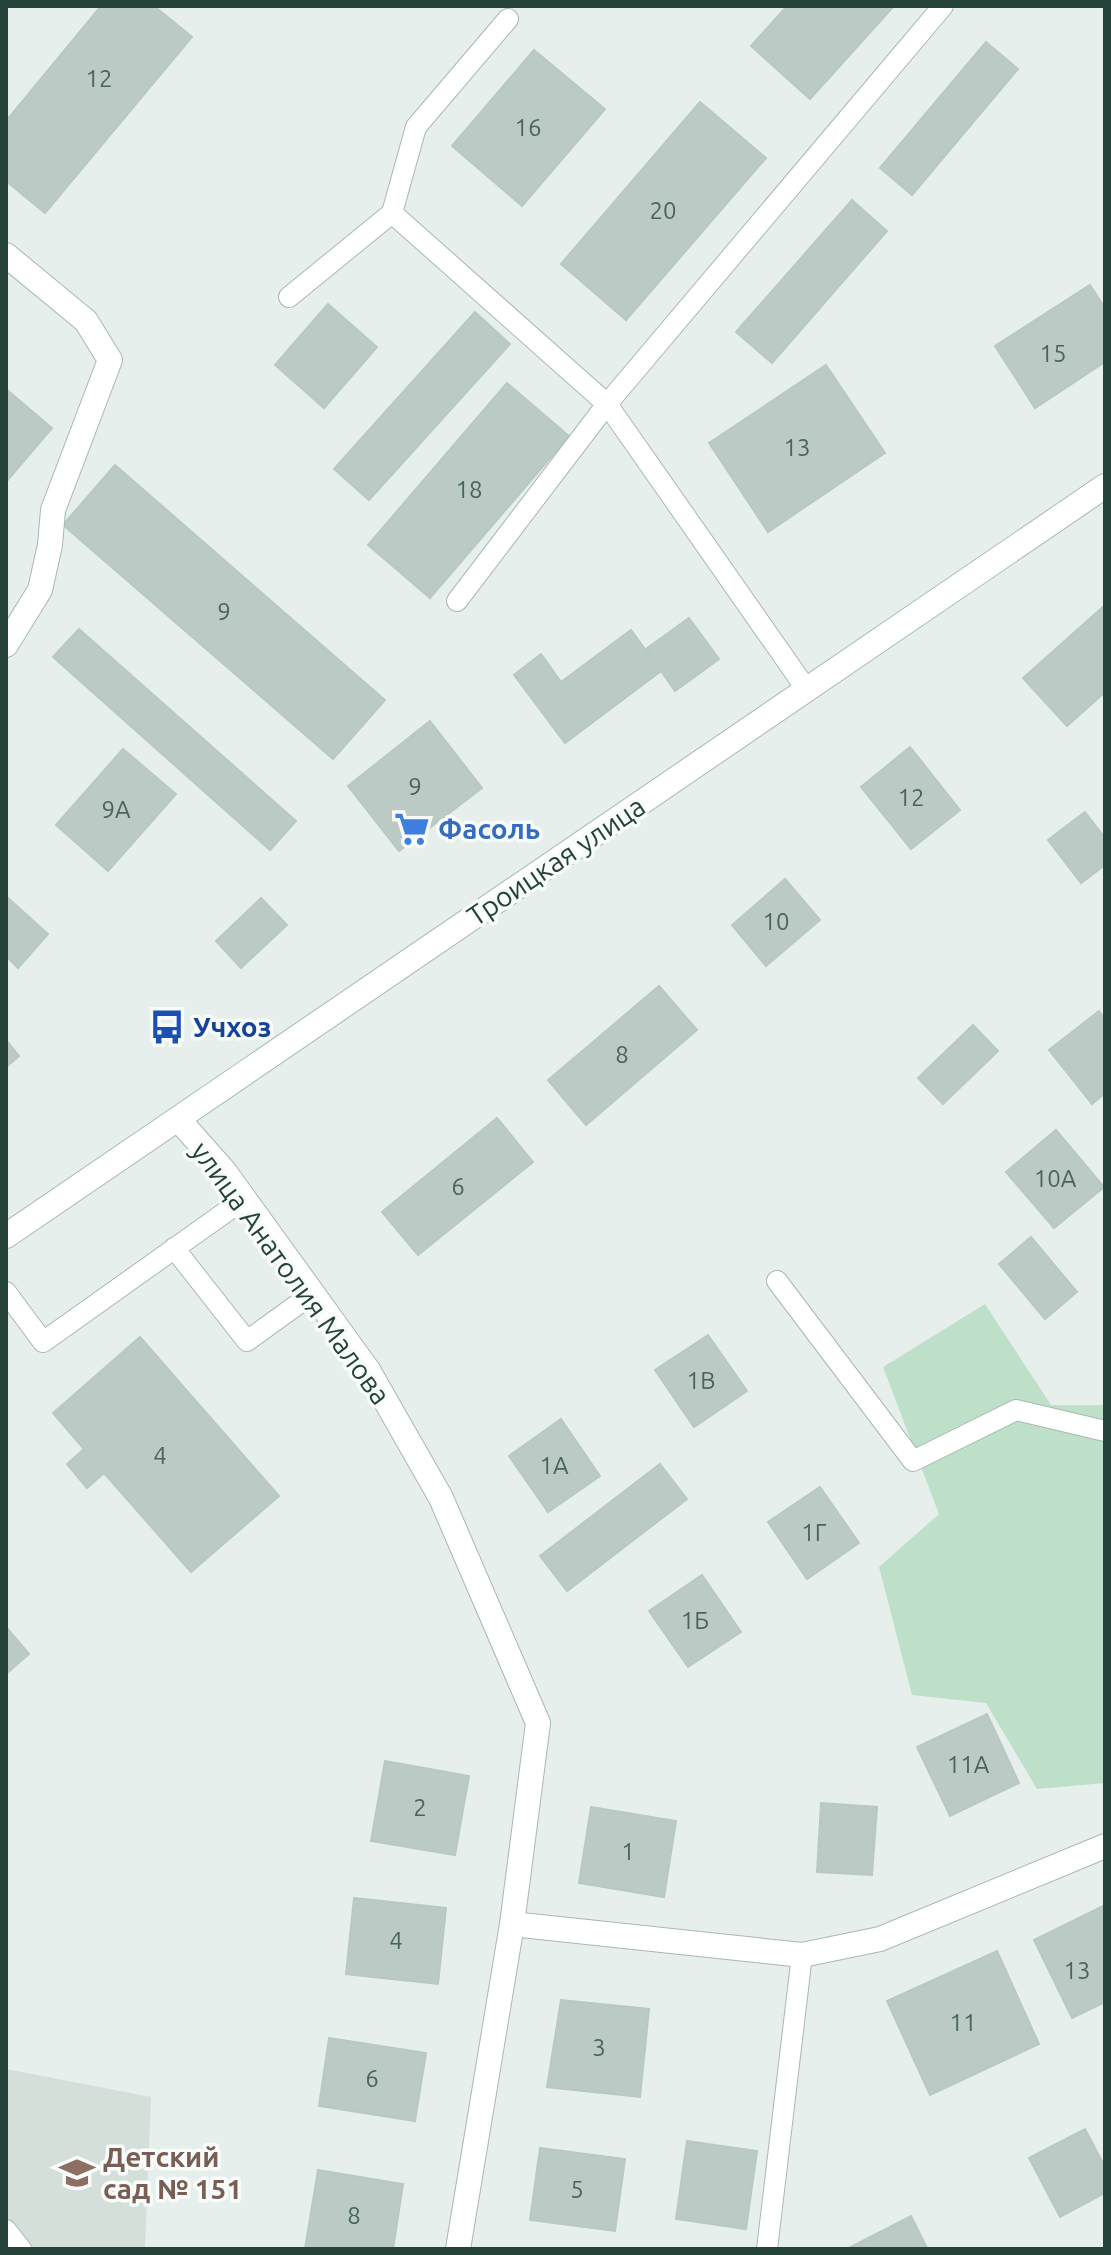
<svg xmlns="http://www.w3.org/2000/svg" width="1111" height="2255" viewBox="0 0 1111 2255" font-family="Ubuntu,sans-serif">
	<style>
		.built { fill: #d4dfda }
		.green { fill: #bfe0c8 }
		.building { fill: #bbcac4; stroke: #b8c9c2; stroke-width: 2 }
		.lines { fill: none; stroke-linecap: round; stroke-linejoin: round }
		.lane-casing { stroke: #a8b8b2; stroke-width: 22 }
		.street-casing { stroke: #a8b8b2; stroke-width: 26 }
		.secondary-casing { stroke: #a4bbb3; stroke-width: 26 }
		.lane { stroke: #fff; stroke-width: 20 }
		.street { stroke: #fff; stroke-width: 24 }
		.secondary { stroke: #fff; stroke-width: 24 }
		.labels { text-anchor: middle; stroke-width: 7; stroke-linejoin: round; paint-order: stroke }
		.number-label { font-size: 24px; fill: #4a645c }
		.shop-label { font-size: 28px; font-weight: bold; fill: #366cbe; stroke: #f7fbf9; text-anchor: start }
		.street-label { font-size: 28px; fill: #24423a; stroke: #f7fbf9 }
		.transit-label { font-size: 28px; font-weight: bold; fill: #164399; stroke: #f7fbf9; text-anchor: start }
		.education-label { font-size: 28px; font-weight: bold; fill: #785e54; stroke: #f7fbf9; text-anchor: start }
	</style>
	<rect width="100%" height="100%" fill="#e6efeb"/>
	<path class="built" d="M6 2069 151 2097 145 2248 147 2249H6Z"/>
	<path class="green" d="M985 1304 1051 1405H1105V1783L1037 1789 986 1703 912 1695 879 1567 939 1514 883 1367Z"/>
	<path class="building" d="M101 6H154L192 37 45 213 6 181V121Z
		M787 6H894L810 99 751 46Z
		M986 42 1018 69 912 195 880 168Z
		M534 50 605 109 522 206 452 146Z
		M700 102 766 158 626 320 561 264Z
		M852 200 887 231 772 363 736 332Z
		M1090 285 1105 308V362L1035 408 995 346Z
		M328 304 377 347 324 408 275 365Z
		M475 312 510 344 369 500 334 469Z
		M826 365 885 453 768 532 709 443Z
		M507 383 569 436 430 598 368 545Z
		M6 389 52 428 6 482Z
		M115 465 385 700 333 759 63 525Z
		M1105 605V692L1067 726 1023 678Z
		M689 618 719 659 675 691 646 649Z
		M79 629 296 821 270 850 53 657Z
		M631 630 661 671 565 743 514 675 541 654 561 682Z
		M430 721 482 788 399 851 348 786Z
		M910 747 960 810 911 849 861 787Z
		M123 749 176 794 108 871 56 825Z
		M1085 812 1105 838V865L1081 883 1048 840Z
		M785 879 820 920 766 966 732 925Z
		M8 898 48 934 18 968 6 956V900Z
		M261 898 287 925 241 968 216 941Z
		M659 986 697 1030 586 1125 548 1080Z
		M1099 1011 1105 1019V1093L1092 1104 1049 1050Z
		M973 1025 998 1051 943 1104 918 1078Z
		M6 1040 19 1056 6 1067Z
		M497 1118 533 1162 418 1255 382 1212Z
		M1056 1130 1104 1187 1054 1228 1006 1172Z
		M1031 1237 1077 1292 1045 1319 999 1264Z
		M708 1335 747 1391 694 1427 655 1370Z
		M140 1337 279 1496 191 1572 104 1473 87 1488 67 1464 84 1449 53 1413Z
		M561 1419 600 1476 548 1512 509 1456Z
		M660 1464 687 1499 567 1591 540 1556Z
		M820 1487 859 1543 807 1579 768 1522Z
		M702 1575 741 1632 688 1667 649 1611Z
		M6 1627 29 1654 6 1674Z
		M987 1714 1019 1783 950 1816 917 1747Z
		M385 1761 469 1776 455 1855 371 1841Z
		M821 1803 877 1807 872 1875 817 1872Z
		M591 1807 676 1821 664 1897 579 1883Z
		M354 1898 446 1908 438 1984 346 1974Z
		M1105 1905V2002L1072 2018 1034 1940Z
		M997 1951 1039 2044 930 2095 887 2001Z
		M561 2000 649 2009 640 2097 547 2087Z
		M329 2038 426 2053 415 2121 319 2106Z
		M1085 2129 1105 2167V2193L1060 2217 1029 2158Z
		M687 2141 757 2151 746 2229 676 2219Z
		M540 2148 625 2159 615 2231 530 2220Z
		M318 2170 403 2184 393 2249H305Z
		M911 2216 927 2248 847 2249Z"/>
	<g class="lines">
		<g class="lane-casing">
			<path id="lane" d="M392 213 416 127 508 19
				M289 297 392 213 607 404 807 690
				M457 601 607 404 943 6
				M174 1248 247 1341 312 1294
				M777 1281 913 1461 1016 1410 1105 1431
				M6 1292 43 1342 244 1199
				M6 2230 21 2249
				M767 2249 802 1955"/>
		</g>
		<g class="street-casing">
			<path id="street" d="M6 255 86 321 110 360 53 510 50 545 40 590 6 645
				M178 1119 225 1172 368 1370 441 1498 538 1723 512 1924 458 2249
				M512 1924 802 1955 880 1939 1105 1846"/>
		</g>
		<g class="secondary-casing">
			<path id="secondary" d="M6 1236 1105 486"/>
		</g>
		<use href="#lane" class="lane"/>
		<use href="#street" class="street"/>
		<use href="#secondary" class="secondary"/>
	</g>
	<defs>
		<g id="supermarket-bare" transform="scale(2.76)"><path d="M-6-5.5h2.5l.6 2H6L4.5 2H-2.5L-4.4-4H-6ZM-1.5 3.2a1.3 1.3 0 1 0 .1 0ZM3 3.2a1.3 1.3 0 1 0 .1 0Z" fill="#3f7fe0" stroke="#f7fbf9" stroke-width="2.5" paint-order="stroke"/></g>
		<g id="bus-bare" transform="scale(2.76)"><path d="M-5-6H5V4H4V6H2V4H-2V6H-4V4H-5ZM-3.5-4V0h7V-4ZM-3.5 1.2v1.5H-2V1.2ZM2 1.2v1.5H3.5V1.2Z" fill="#1a4fb4" stroke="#f7fbf9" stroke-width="2.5" paint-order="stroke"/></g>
		<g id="school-bare" transform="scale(2.76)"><path d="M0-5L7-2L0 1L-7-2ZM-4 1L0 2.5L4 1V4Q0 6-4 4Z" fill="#8d6e63" stroke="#f7fbf9" stroke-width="2.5" paint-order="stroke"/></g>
	</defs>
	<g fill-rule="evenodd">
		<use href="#supermarket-bare" x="412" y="829"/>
		<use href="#bus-bare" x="167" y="1027"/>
		<use href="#school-bare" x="77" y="2173"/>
	</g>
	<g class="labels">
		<g class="number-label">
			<text x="99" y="87">12</text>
			<text x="528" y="136">16</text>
			<text x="663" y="219">20</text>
			<text x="1053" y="362">15</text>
			<text x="797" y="456">13</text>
			<text x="469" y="498">18</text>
			<text x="224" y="620">9</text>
			<text x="415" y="795">9</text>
			<text x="911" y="806">12</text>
			<text x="116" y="818">9А</text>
			<text x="776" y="930">10</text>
			<text x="622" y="1063">8</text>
			<text x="1055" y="1187">10А</text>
			<text x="458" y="1195">6</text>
			<text x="701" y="1389">1В</text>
			<text x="160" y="1464">4</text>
			<text x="554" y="1474">1А</text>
			<text x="814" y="1541">1Г</text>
			<text x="695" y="1629">1Б</text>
			<text x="968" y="1773">11А</text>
			<text x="420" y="1816">2</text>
			<text x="628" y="1860">1</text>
			<text x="396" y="1949">4</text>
			<text x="1077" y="1979">13</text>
			<text x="963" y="2031">11</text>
			<text x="599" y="2056">3</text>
			<text x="372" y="2087">6</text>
			<text x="577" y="2198">5</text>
			<text x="354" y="2224">8</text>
		</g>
		<g class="shop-label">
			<text x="438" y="839">Фасоль</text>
		</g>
		<g class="street-label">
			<text transform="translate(556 861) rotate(-34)" y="10">Троицкая улица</text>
			<text transform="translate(291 1273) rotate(54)" y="10">улица Анатолия Малова</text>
		</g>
		<g class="transit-label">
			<text x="193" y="1037">Учхоз</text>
		</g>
		<g class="education-label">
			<text x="103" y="2167">Детский<tspan x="103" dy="32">сад № 151</tspan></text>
		</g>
	</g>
	<rect width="1111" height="2255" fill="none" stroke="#24423a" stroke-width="16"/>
</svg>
